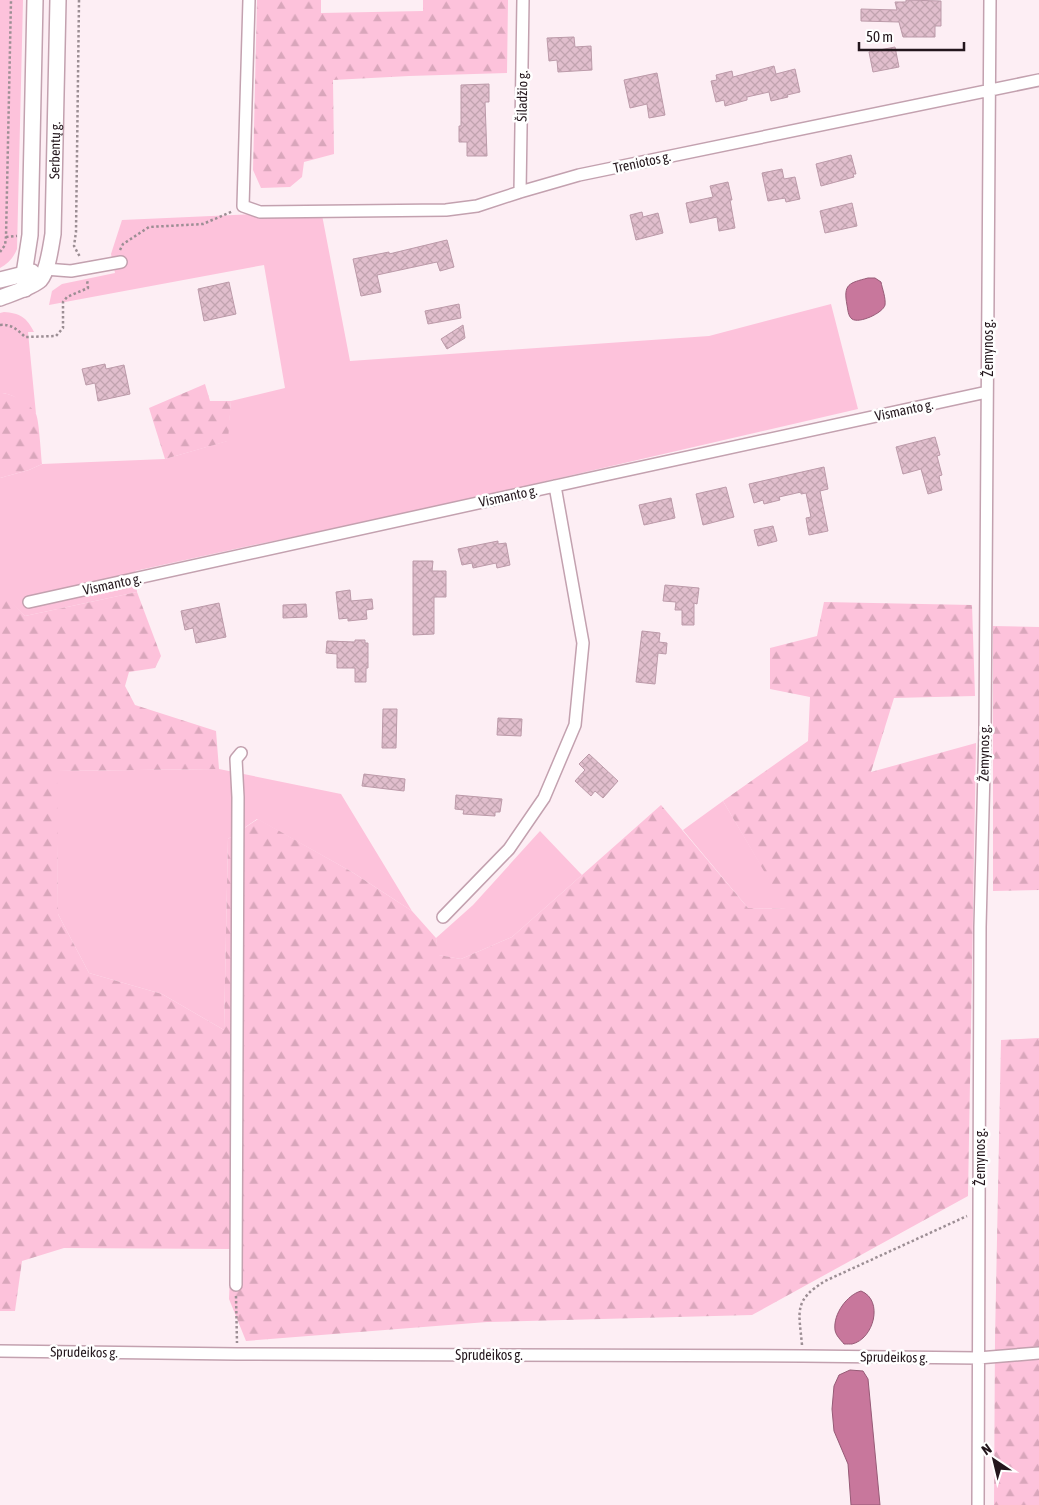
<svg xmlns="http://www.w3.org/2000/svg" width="1039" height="1505" viewBox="0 0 1039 1505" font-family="'Asap Condensed',sans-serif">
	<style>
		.green { fill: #fdc2db }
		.forest { fill: url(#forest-firs) }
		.water { fill: #c8779c; stroke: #965a76 }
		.building { fill: url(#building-cross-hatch); stroke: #bc9aa9 }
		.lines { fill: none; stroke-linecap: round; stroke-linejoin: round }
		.minor-casing { stroke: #c3a1af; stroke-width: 14 }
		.secondary-casing { stroke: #c3a1af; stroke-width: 18 }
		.path { stroke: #9c8e94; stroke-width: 2.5; stroke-dasharray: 2.5 2.5; stroke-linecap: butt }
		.minor { stroke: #fff; stroke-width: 11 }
		.secondary { stroke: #fff; stroke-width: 15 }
		.labels { text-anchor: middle; stroke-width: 5; stroke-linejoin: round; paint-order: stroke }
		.street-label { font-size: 14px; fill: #23161c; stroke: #fff }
	</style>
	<defs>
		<pattern id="forest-firs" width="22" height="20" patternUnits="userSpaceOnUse" patternTransform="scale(1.25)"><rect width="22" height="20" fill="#fdc2db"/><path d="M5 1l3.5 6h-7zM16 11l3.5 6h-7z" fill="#d9a6bb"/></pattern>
		<pattern id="building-cross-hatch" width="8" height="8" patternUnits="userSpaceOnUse" patternTransform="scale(1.25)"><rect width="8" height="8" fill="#e1becd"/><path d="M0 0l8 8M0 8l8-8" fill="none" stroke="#c1a3af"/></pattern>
	</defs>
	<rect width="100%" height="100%" fill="#fdeef4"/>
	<path class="green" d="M0 0H23L17 249C14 257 8 264 0 268Z
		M257 214 322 215 350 361 709 336 831 304 858 409 538 483 468 501 249 546 135 571 137 592 25 616 10 601 0 600V478L29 470 42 464 165 459 227 441 231 401 285 388 264 265 49 305 52 291 62 284 115 273 111 254 122 220Z
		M4 312C19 313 27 317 34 332H28L36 414C27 405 14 393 0 393V313Z
		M219 769 341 794 412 911 352 872 257 819 228 839 224 1030 162 994 89 973 58 914 56 771Z
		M723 801 787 909 748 908 683 830Z
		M540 831 582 875 512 937 461 959 438 955 436 938 473 905Z"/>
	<path class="forest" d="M257 0H321V13L423 11V0H508L507 73 409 76 333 80 334 154 304 162 302 177 290 187 261 188 253 170Z
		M205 384 210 401H231L228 441 165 459 149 408Z
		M0 393C12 393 30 403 36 414 39 420 41 455 42 464L29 470 0 478Z
		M137 592 161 656 155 668 129 672 125 686 135 705 216 731 219 769 57 771 58 914 89 973 162 994 224 1030 228 839 258 819 352 872 412 911 436 938 439 955 461 959 512 937 661 805 748 908 786 909 723 801 808 741 810 697 770 689V648L817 636 824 602 972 605 975 696 894 698 871 772 976 743 968 1196 752 1315 487 1322 246 1341 229 1299 231 1249 64 1248 22 1261 15 1311H0V600H10L25 616Z
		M993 626 1039 627V890L993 891Z
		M1039 1038V1505H994L995 1339 1001 1040Z"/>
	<path class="water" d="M868 278H875L881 282C882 288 886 298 885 305 883 313 859 324 852 319 848 316 848 310 847 305 843 284 849 283 868 278Z
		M861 1291C884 1300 874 1339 852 1344 850 1344 847 1344 844 1344 841 1340 836 1336 835 1330 833 1314 847 1295 861 1291Z
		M850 1370 863 1371 868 1379 880 1505H851L848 1464 834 1431 832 1409 834 1386 839 1375Z"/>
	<path class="building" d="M906 0 941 1V26H935V37H903L899 22 861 21V9L897 10 895 2H906Z
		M574 37 575 47 591 46 592 70 558 72 557 60 549 61 547 38Z
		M895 47 899 67 873 72 869 52Z
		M774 66 776 74 795 69 800 92 787 95 788 97 771 101 769 92 747 97V100L725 106 724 100 716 102 711 81 717 80 716 75 732 71 733 77Z
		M657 73 665 115 649 118 647 104 630 108 624 80Z
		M489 84V102H485L487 156H467V142H459V126H461V85Z
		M851 155 856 174H853L854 177 821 186 816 164Z
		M782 169 784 179 795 177 800 199 786 202 785 198 768 201 762 173Z
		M728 182 732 200H730L735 228 719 231 717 217 690 223 686 203 713 197 710 186Z
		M852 203 857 226 825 233 820 211Z
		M642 212 643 217 658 213 663 233 636 240 630 215Z
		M447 240 454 267 440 271 437 262 377 275 381 292 361 296 353 259 389 252V254Z
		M229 282 236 314 204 321 198 289Z
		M459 304 461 318 428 324 425 311Z
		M463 325 465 338 447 349 441 339Z
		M105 364 106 369 124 365 130 394 98 401 95 383 86 385 82 369Z
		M935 437 940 455 937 456 942 475 939 476 942 490 928 494 921 469 903 474 896 447Z
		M824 467 828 489 820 491 828 531 809 535 806 518 811 517 806 493 801 494V492L779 497 780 500 764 504 763 500 754 503 749 484Z
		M726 487 734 517 703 525 696 494Z
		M671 498 675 518 644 525 639 505Z
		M773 526 777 541 758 546 754 530Z
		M498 541V544L506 543 510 565 497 568 496 563 473 568 472 563 462 565 458 549Z
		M413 561H433L432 571H446V597H434V634L413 635Z
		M665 585 699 588 697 604 694 603V625H682V610H675L676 602 663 601Z
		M350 590 351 601 372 599 373 609 366 610 367 619 348 621V618L339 619 336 592Z
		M219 603 226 637 196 643 193 628 185 630 181 611Z
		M306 604 307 617 283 618V605Z
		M642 631 660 633 659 642 667 643 666 654 658 653 655 684 636 682Z
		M355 640H365V643H368V668H366V682H355V668H337V654L326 653 327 641 355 642Z
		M383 709H397L396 748H382Z
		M498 718 522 719 521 736 497 735Z
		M589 754 618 781 603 798 595 791 591 796 575 781 585 770 579 764Z
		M364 774 405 779 404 791 362 786Z
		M456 795 502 799 500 812H495V816L463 814 464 810 455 809Z"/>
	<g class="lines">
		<g class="minor-casing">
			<path id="minor" d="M249 0 243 206 260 212 446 210 477 206 520 192 579 175 1039 80
				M520 192 523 0
				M45 269 71 271 121 262
				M29 602 605 475 987 392
				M443 917 509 849 544 798 575 725 583 643 555 486
				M236 1285 238 797 236 759 241 753
				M0 1351 237 1354 803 1356 978 1358 1039 1353
				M978 1505 980 927 985 731 990 0"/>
		</g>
		<g class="secondary-casing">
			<g id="secondary">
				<path d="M0 280 32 272"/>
				<path d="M25 289 24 274 30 235 35 0"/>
				<path id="s1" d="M0 298C10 294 33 287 40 280 48 271 51 245 53 234L58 0"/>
			</g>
		</g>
		<path class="path" d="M79 0 76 232 74 246 80 257
			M6 237 17 236
			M120 250 123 244 149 227 203 224 233 211
			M0 252 5 245 6 237 11 0
			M0 325C11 324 17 329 25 337L56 336 63 328V302L67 297 88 288 87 279
			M236 1296 237 1343
			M802 1345C799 1311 793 1301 825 1281L967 1216"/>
		<use href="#minor" class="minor"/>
		<use href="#secondary" class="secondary"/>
	</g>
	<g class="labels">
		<g class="street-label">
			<text transform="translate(522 96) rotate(-89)" y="5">Šiladžio g.</text>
			<text dy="5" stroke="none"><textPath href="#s1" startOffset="176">Serbentų g.</textPath></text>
			<text transform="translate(642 162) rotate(-12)" y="5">Treniotos g.</text>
			<text transform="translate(988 348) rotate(-90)" y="5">Žemynos g.</text>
			<text transform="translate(904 410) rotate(-12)" y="5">Vismanto g.</text>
			<text transform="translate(508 496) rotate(-12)" y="5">Vismanto g.</text>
			<text transform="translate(112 584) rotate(-12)" y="5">Vismanto g.</text>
			<text transform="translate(984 753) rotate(-89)" y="5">Žemynos g.</text>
			<text transform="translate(980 1157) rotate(-90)" y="5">Žemynos g.</text>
			<text transform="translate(84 1352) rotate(1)" y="5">Sprudeikos g.</text>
			<text x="489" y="1360">Sprudeikos g.</text>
			<text transform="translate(894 1357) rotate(1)" y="5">Sprudeikos g.</text>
		</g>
	</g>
	<g transform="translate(994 1460) rotate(325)" stroke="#ffffff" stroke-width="4" paint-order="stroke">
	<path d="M0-4L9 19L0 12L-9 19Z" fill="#23161c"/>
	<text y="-8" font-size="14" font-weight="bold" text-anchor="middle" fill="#23161c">N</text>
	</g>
	<path d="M859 42v8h105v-8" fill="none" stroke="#23161c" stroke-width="2.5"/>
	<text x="866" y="42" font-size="15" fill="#23161c" stroke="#ffffff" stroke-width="4" paint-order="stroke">50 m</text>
</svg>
